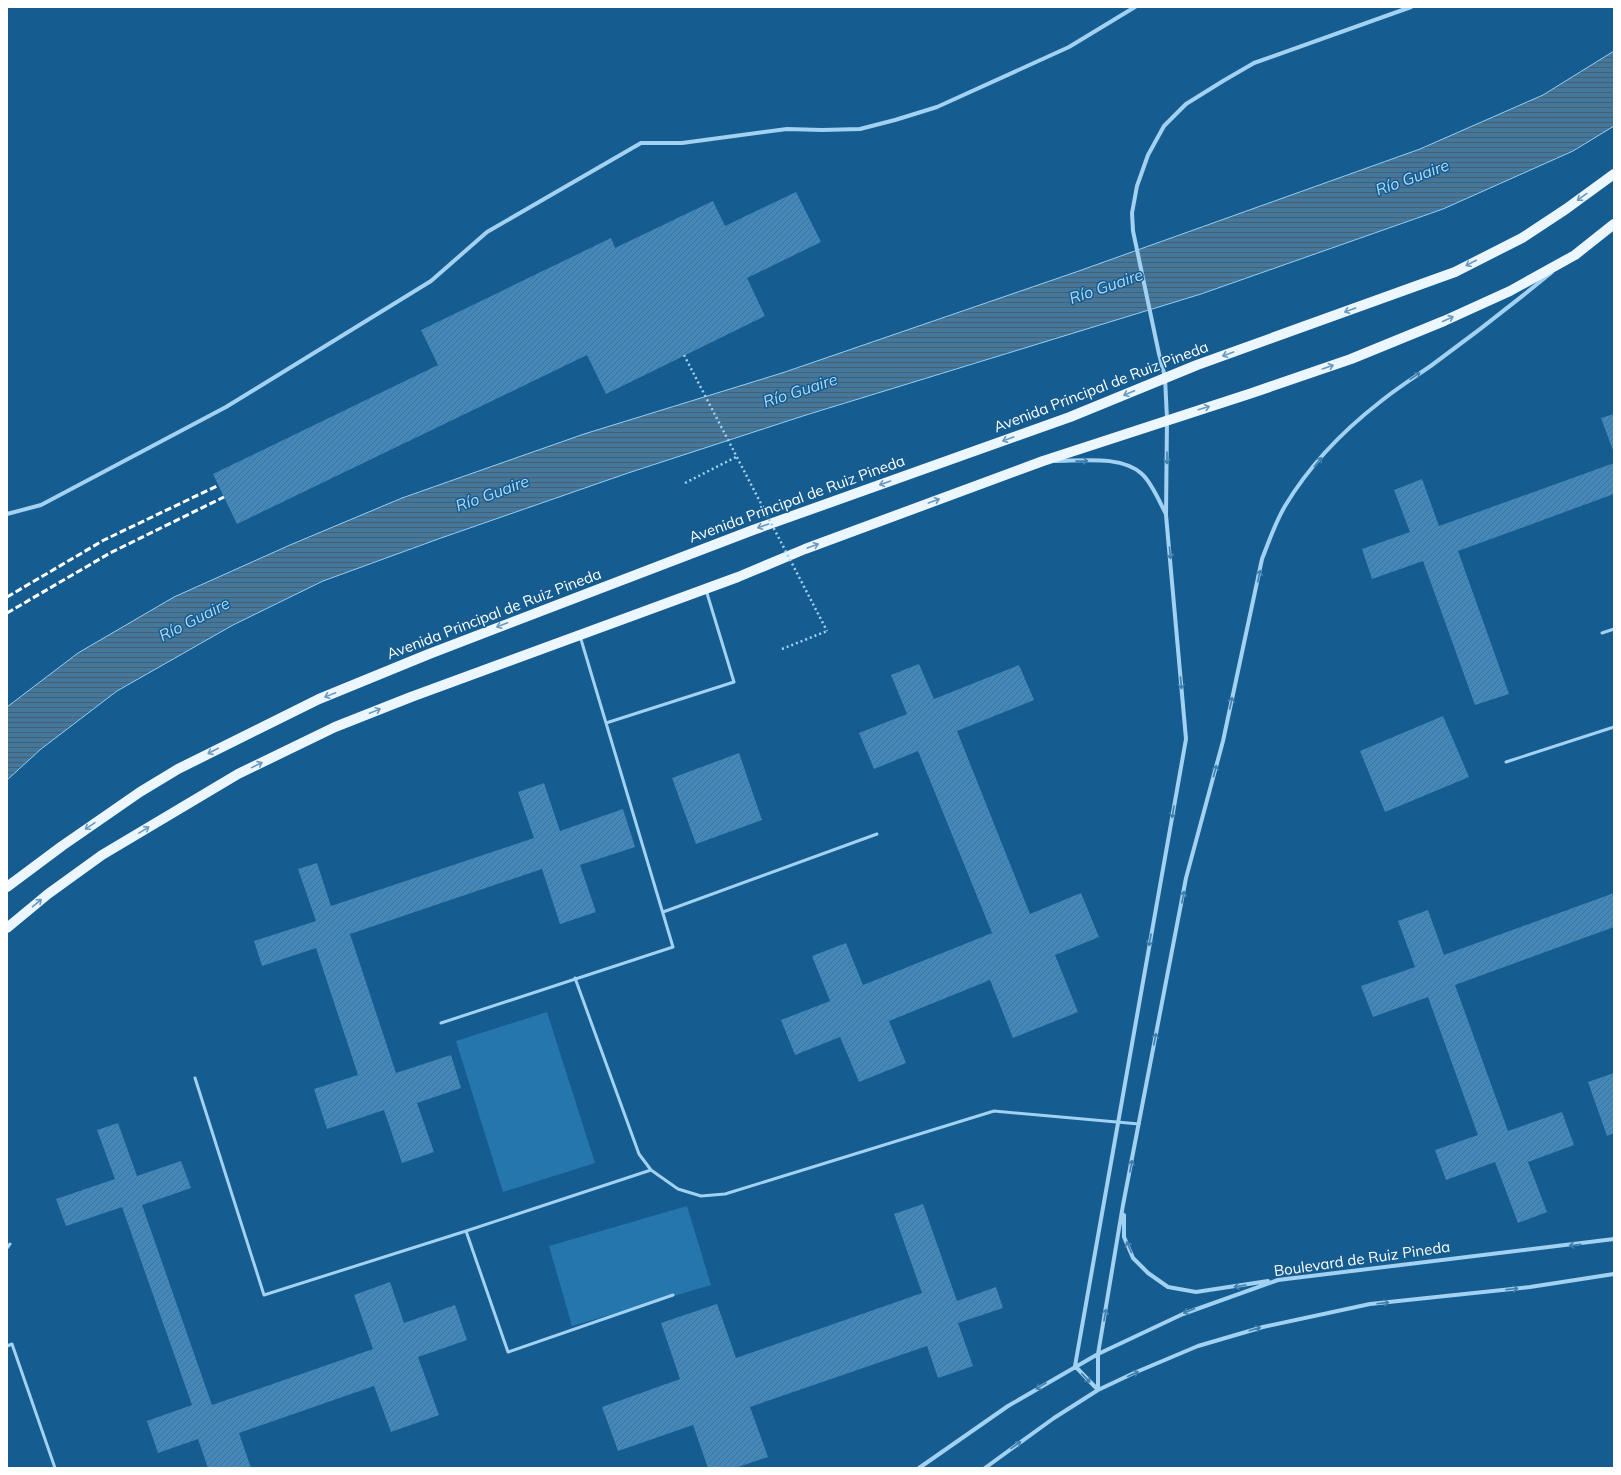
<svg xmlns="http://www.w3.org/2000/svg" width="1621" height="1475" viewBox="0 0 1621 1475" font-family="Mulish,sans-serif">
	<style>
		.pitch { fill: #2476ad }
		.water { fill: url(#water-rules); stroke: #94cef3 }
		.building { fill: url(#building-hatch) }
		.lines { fill: none; stroke-linecap: round; stroke-linejoin: round }
		.path { stroke: #a2d1f1; stroke-width: 2.5; stroke-dasharray: 2 3; stroke-linecap: butt }
		.lane { stroke: #a2d1f1; stroke-width: 3 }
		.street { stroke: #a2d1f1; stroke-width: 4 }
		.primary { stroke: #ebf6ff; stroke-width: 10 }
		.rail { stroke: #fff; stroke-width: 3; stroke-dasharray: 7 3; stroke-linecap: butt }
		.path-bridge { stroke: #a2d1f1; stroke-width: 2.5; stroke-dasharray: 2 3; stroke-linecap: butt }
		.oneway { stroke: #6b9abc }
		.oneway2 { stroke: #3f7fad }
		.labels { text-anchor: middle; stroke-width: 3; stroke-linejoin: round; paint-order: stroke }
		.street-label { font-size: 15px; fill: #fff; stroke: #155c90 }
		.water-label { font-size: 16px; font-style: italic; fill: #aedaf8; stroke: #155c90 }
	</style>
	<defs>
		<pattern id="water-rules" width="6" height="5" patternUnits="userSpaceOnUse"><rect width="6" height="5" fill="#44779c"/><path d="M0 2.5h6" fill="none" stroke="#485f70"/></pattern>
		<pattern id="building-hatch" width="6" height="6" patternUnits="userSpaceOnUse"><rect width="6" height="6" fill="#4288ba"/><path d="M-1 1l2-2M0 6l6-6M5 7l2-2" fill="none" stroke="#46708e"/></pattern>
	</defs>
	<rect width="100%" height="100%" fill="#155c90"/>
	<path class="pitch" d="M547 1012 595 1163 503 1192 456 1041Z
		M687 1206 711 1285 572 1326 549 1246Z"/>
	<path class="water" d="M1614 51V126L1573 151 1443 209 1201 294 806 415 628 473 441 538 323 581 233 625 117 691 41 749 7 780V707L78 653 174 597 290 545 402 498 584 434 782 373 1076 272 1420 149 1543 95Z"/>
	<path class="building" d="M796 192 821 242 747 278 765 316 606 394 587 355 237 524 213 474 438 365 421 330 611 238 615 248 713 201 725 226Z
		M1614 414V453L1601 418Z
		M1614 463V494L1458 551 1509 694 1475 705 1423 561 1372 579 1362 549 1410 532 1394 490 1422 479 1439 526Z
		M919 664 934 699 1019 665 1034 700 957 731 1030 914 1081 893 1099 937 1055 955 1078 1012 1013 1038 990 980 889 1021 906 1063 859 1082 840 1037 795 1055 781 1020 830 1001 812 956 846 943 863 985 992 933 918 751 874 769 859 733 907 714 891 675Z
		M1443 716 1469 777 1385 812 1360 751Z
		M739 753 762 820 696 844 672 778Z
		M544 783 560 831 623 809 635 847 580 865 596 912 560 924 542 869 350 934 396 1073 451 1055 461 1088 417 1103 434 1152 402 1163 384 1110 327 1129 314 1089 358 1075 316 948 262 966 254 941 316 921 298 869 317 863 331 906 534 838 518 792Z
		M1614 893V927L1455 985 1508 1131 1562 1112 1574 1145 1528 1162 1547 1212 1518 1223 1495 1162 1446 1180 1435 1150 1478 1135 1428 997 1373 1017 1361 986 1415 967 1398 921 1428 910 1444 955Z
		M1614 1073V1133L1607 1136 1588 1082Z
		M118 1123 137 1176 181 1161 191 1188 142 1205 212 1405 373 1349 354 1295 390 1282 404 1323 455 1305 467 1340 418 1357 439 1415 391 1432 374 1386 239 1433 251 1468H208L198 1439 158 1453 147 1421 192 1405 122 1207 66 1226 56 1199 115 1179 97 1130Z
		M923 1204 957 1301 996 1287 1003 1308 958 1323 973 1366 938 1378 927 1346 750 1407 768 1457 735 1468H708L693 1425 618 1451 602 1407 680 1379 661 1323 717 1304 736 1358 922 1293 894 1214Z"/>
	<g class="lines">
		<path class="path" d="M685 483 738 456
			M782 649 827 631"/>
		<path class="lane" d="M1602 633 1614 629
			M606 723 734 682 706 590
			M1506 762 1614 727
			M663 912 877 834
			M575 978 639 1154 651 1170 678 1189 701 1196 725 1194 994 1111 1139 1124
			M441 1023 673 947 580 636
			M195 1078 264 1295 466 1231 651 1170
			M466 1231 508 1352 673 1295
			M7 1248 10 1244
			M7 1346 12 1344 55 1468"/>
		<path class="street" d="M1055 461C1081 461 1122 455 1142 474 1152 483 1160 503 1166 514
			M7 514 41 505 226 407 431 281 487 232 641 143H682L787 129 822 130 860 129 895 120 937 107 1069 47 1135 7
			M1124 1215V1237L1133 1258 1148 1273 1168 1287 1196 1292 1268 1281
			M1075 1366 1186 739 1166 515 1167 419 1165 377 1159 354 1133 231 1132 213 1137 186 1148 155 1164 126 1186 104 1223 81 1254 63 1411 7
			M1075 1366 1098 1390
			M1098 1390V1354L1123 1205 1186 878 1223 741 1262 559C1269 541 1275 523 1285 506 1309 466 1344 430 1380 402 1397 388 1415 377 1432 365 1473 335 1513 304 1552 272
			M919 1468 1008 1406 1098 1354 1183 1314 1278 1280 1614 1239
			M985 1468 1054 1418 1098 1390 1134 1373 1198 1346 1263 1327 1370 1304 1530 1287 1614 1274"/>
		<path class="primary" d="M7 887 62 846 140 792 178 769 319 699 429 654 753 530 1070 417 1197 365 1455 272 1522 238 1566 209 1614 174
			M7 928 48 894 102 855 238 774 335 727 411 697 738 577 805 549 1043 461 1252 393 1351 359 1444 321 1510 291 1575 255 1614 224"/>
		<path class="rail" d="M7 597 104 540 219 485
			M7 613 110 553 224 497"/>
		<path class="path-bridge" d="M684 355 827 631"/>
	</g>
	<defs><path id="oneway-shaft" d="M-6 0H5M1.5-3L5.5 0L1.5 3" fill="none" stroke-width="1.6" stroke-linecap="round" stroke-linejoin="round"/></defs>
	<g class="oneway">
		<use href="#oneway-shaft" transform="translate(1582 197) rotate(144)"/>
		<use href="#oneway-shaft" transform="translate(1471 263) rotate(153)"/>
		<use href="#oneway-shaft" transform="translate(1350 310) rotate(160)"/>
		<use href="#oneway-shaft" transform="translate(1448 319) rotate(-24)"/>
		<use href="#oneway-shaft" transform="translate(1228 354) rotate(160)"/>
		<use href="#oneway-shaft" transform="translate(1328 367) rotate(-19)"/>
		<use href="#oneway-shaft" transform="translate(1129 393) rotate(157)"/>
		<use href="#oneway-shaft" transform="translate(1204 408) rotate(-17)"/>
		<use href="#oneway-shaft" transform="translate(1008 439) rotate(160)"/>
		<use href="#oneway-shaft" transform="translate(885 483) rotate(161)"/>
		<use href="#oneway-shaft" transform="translate(934 501) rotate(-20)"/>
		<use href="#oneway-shaft" transform="translate(763 526) rotate(161)"/>
		<use href="#oneway-shaft" transform="translate(813 546) rotate(-20)"/>
		<use href="#oneway-shaft" transform="translate(502 625) rotate(159)"/>
		<use href="#oneway-shaft" transform="translate(330 695) rotate(158)"/>
		<use href="#oneway-shaft" transform="translate(375 711) rotate(-22)"/>
		<use href="#oneway-shaft" transform="translate(213 751) rotate(153)"/>
		<use href="#oneway-shaft" transform="translate(257 765) rotate(-26)"/>
		<use href="#oneway-shaft" transform="translate(90 826) rotate(146)"/>
		<use href="#oneway-shaft" transform="translate(144 830) rotate(-31)"/>
		<use href="#oneway-shaft" transform="translate(37 903) rotate(-40)"/>
	</g>
	<g class="oneway2">
		<use href="#oneway-shaft" transform="translate(1415 376) rotate(-34)"/>
		<use href="#oneway-shaft" transform="translate(1167 458) rotate(90)"/>
		<use href="#oneway-shaft" transform="translate(1082 461) rotate(-1)"/>
		<use href="#oneway-shaft" transform="translate(1318 462) rotate(-51)"/>
		<use href="#oneway-shaft" transform="translate(1170 553) rotate(85)"/>
		<use href="#oneway-shaft" transform="translate(1259 576) rotate(-78)"/>
		<use href="#oneway-shaft" transform="translate(1181 683) rotate(85)"/>
		<use href="#oneway-shaft" transform="translate(1231 703) rotate(-78)"/>
		<use href="#oneway-shaft" transform="translate(1215 771) rotate(-75)"/>
		<use href="#oneway-shaft" transform="translate(1173 812) rotate(100)"/>
		<use href="#oneway-shaft" transform="translate(1183 897) rotate(-79)"/>
		<use href="#oneway-shaft" transform="translate(1150 940) rotate(100)"/>
		<use href="#oneway-shaft" transform="translate(1155 1039) rotate(-79)"/>
		<use href="#oneway-shaft" transform="translate(1131 1166) rotate(-79)"/>
		<use href="#oneway-shaft" transform="translate(1575 1245) rotate(173)"/>
		<use href="#oneway-shaft" transform="translate(1129 1247) rotate(-113)"/>
		<use href="#oneway-shaft" transform="translate(1240 1286) rotate(171)"/>
		<use href="#oneway-shaft" transform="translate(1512 1289) rotate(-6)"/>
		<use href="#oneway-shaft" transform="translate(1383 1303) rotate(-7)"/>
		<use href="#oneway-shaft" transform="translate(1189 1311) rotate(159)"/>
		<use href="#oneway-shaft" transform="translate(1105 1315) rotate(-80)"/>
		<use href="#oneway-shaft" transform="translate(1255 1329) rotate(-16)"/>
		<use href="#oneway-shaft" transform="translate(1133 1374) rotate(-24)"/>
		<use href="#oneway-shaft" transform="translate(1086 1378) rotate(46)"/>
		<use href="#oneway-shaft" transform="translate(1041 1386) rotate(149)"/>
		<use href="#oneway-shaft" transform="translate(1016 1445) rotate(-35)"/>
	</g>
	<g class="labels">
		<g class="street-label">
			<text transform="translate(1101 387) rotate(-21)" y="5">Avenida Principal de Ruiz Pineda</text>
			<text transform="translate(797 499) rotate(-20)" y="5">Avenida Principal de Ruiz Pineda</text>
			<text transform="translate(494 614) rotate(-21)" y="5">Avenida Principal de Ruiz Pineda</text>
			<text transform="translate(1362 1259) rotate(-8)" y="5">Boulevard de Ruiz Pineda</text>
		</g>
		<g class="water-label">
			<text transform="translate(1412 177) rotate(-20)" y="6">Río Guaire</text>
			<text transform="translate(1106 286) rotate(-19)" y="6">Río Guaire</text>
			<text transform="translate(800 390) rotate(-18)" y="6">Río Guaire</text>
			<text transform="translate(492 493) rotate(-20)" y="6">Río Guaire</text>
			<text transform="translate(194 619) rotate(-27)" y="6">Río Guaire</text>
		</g>
	</g>
	<rect width="1621" height="1475" fill="none" stroke="#ffffff" stroke-width="16"/>
</svg>
